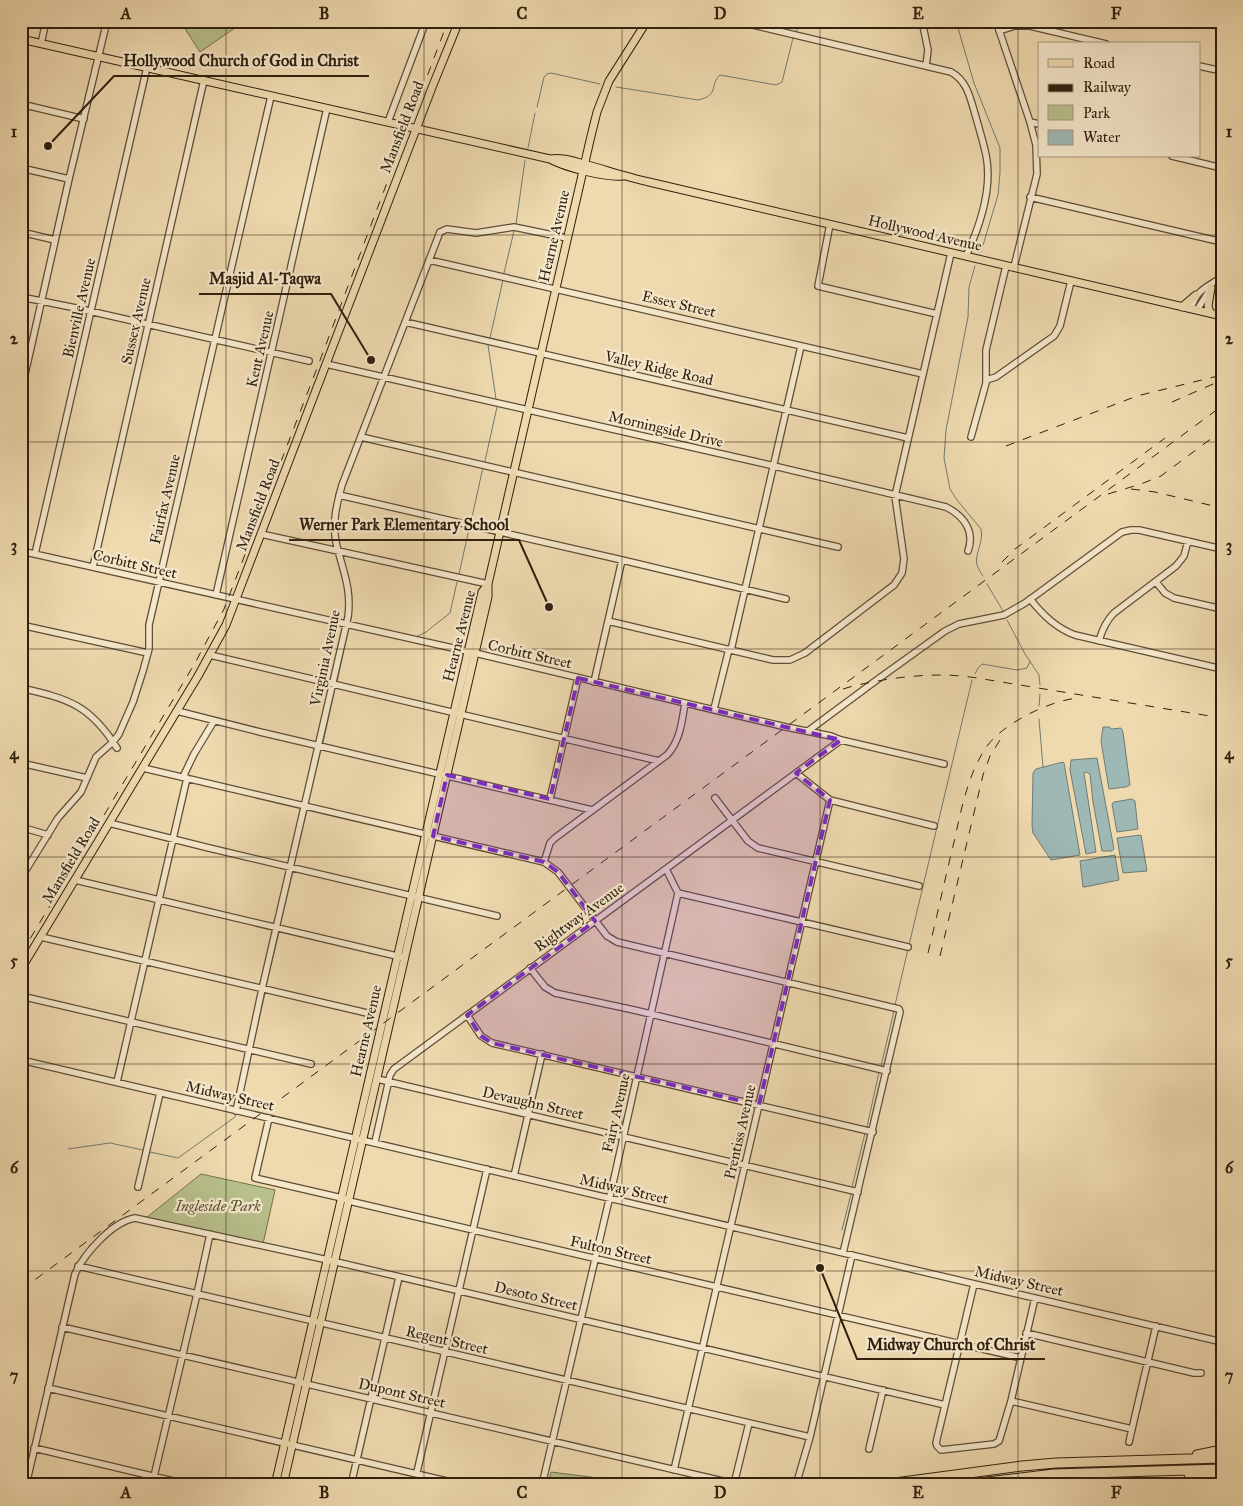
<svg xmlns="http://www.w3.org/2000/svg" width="1243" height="1506" viewBox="0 0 1243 1506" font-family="'IM FELL Great Primer',serif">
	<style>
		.green { fill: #b8c08c; stroke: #74704d }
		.water { fill: #9db8b5; stroke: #717b72 }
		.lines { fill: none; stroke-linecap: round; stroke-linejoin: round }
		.stream { stroke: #717b72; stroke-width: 1 }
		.minor-casing { stroke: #5f4e36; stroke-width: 8 }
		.major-casing { stroke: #2f200e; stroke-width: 9 }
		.highway-casing { stroke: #2f200e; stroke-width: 11 }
		.minor { stroke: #f5e7cc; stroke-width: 5.5 }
		.major { stroke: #efdab0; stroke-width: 7 }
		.highway { stroke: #efdab0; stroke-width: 9 }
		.rail { stroke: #2f200e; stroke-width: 1; stroke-dasharray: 9 9; stroke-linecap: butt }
		.marked { fill: #7b2cbf; fill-opacity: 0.2; stroke: #7b2cbf; stroke-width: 4; stroke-dasharray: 10 6; stroke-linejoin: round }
		.grid { fill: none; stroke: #2f200e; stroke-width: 1; stroke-opacity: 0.55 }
		.labels { text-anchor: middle; stroke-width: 4.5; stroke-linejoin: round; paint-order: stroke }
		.street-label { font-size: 15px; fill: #2f200e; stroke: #f5e7cc }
		.park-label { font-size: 15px; font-style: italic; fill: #585034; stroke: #f5e7cc }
		.leader { fill: none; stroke: #2f200e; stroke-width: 2 }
		.callout-dot { fill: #2f200e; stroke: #f5e7cc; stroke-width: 2 }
		.callout-label { font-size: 16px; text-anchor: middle; font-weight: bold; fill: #2f200e; stroke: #f5e7cc; stroke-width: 4.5; stroke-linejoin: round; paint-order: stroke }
		.neatline { fill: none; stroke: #2f200e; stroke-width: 2 }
		.grid-label { font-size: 16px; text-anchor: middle; font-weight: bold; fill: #2f200e }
	</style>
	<rect width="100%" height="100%" fill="#efdab0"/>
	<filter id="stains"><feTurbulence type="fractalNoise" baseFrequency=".004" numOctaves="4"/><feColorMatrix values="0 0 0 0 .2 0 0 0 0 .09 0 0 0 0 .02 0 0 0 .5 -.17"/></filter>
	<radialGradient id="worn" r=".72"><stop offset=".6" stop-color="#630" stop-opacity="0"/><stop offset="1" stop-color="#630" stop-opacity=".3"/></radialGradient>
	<path class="green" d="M180 21H245L200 52Z
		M201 1174 275 1190 263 1244 146 1218Z
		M551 1472 622 1481 626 1485H548Z"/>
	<path class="water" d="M1103 727H1109L1112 729 1121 728 1123 732 1130 785 1126 787 1109 789 1101 741Z
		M1097 758 1114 849 1112 851H1102L1093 802 1090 774 1086 772 1084 773 1096 852 1086 854 1070 770 1071 760Z
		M1063 762 1064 763 1080 855 1051 860 1033 833 1032 825 1033 773 1036 769Z
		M1132 799 1135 801 1138 829 1117 832 1112 804 1114 802Z
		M1141 835 1147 871 1123 873 1117 838Z
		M1115 855 1119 880 1085 887H1083L1080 861Z"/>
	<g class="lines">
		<path class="stream" d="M871 21 887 24 895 21
			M956 21 974 83 1000 148V173L998 195 981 252
			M796 32 800 21
			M616 87 698 100C720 95 709 85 720 75L776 85 782 82 793 38
			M537 107 544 77 547 74 551 73 600 84
			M528 148 535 113
			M516 224 525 160
			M975 266 969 287 968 317 946 430 944 458 950 489 957 500 981 529C984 542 974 555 977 565 978 569 981 573 983 576
			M504 273 514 231
			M490 338 503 280
			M488 345 496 399
			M485 461 497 407
			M471 522 483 467
			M459 574 469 529
			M987 584 1003 611
			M1007 620 1025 654 1039 675 1040 685
			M416 637 426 632 450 613 457 582
			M975 674 978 668 982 664 1017 670 1027 668 1030 661
			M337 682 348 630
			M1039 706 1040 694
			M1039 719 1043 767
			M323 743 335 688
			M308 803 321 749
			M294 864 307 810
			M280 925 293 871
			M909 945 972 680
			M266 986 279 932
			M895 1005 908 949
			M254 1041 265 993
			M881 1066 894 1011
			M867 1127 879 1072
			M68 1149 110 1143 143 1150
			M150 1152 178 1158 235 1117 236 1114
			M852 1187 865 1133
			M842 1230 851 1194"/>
		<g class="minor-casing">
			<path id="minor" d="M736 21 951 72C967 81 970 97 975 114 979 128 983 141 986 155 993 189 980 226 966 256
				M922 21 928 50 926 66
				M996 21 1030 122 1036 145 1037 174 1014 267
				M999 31 1015 26H1030L1106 44
				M41 44 46 21
				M1199 66 1222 71
				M21 104 84 119
				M388 122 426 21
				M1030 122 1039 124
				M1172 156 1222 168
				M21 168 69 179
				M1030 197 1222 242
				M830 224 818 286 937 314
				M21 232 55 240
				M429 260 923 374
				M21 297 76 308 309 361
				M1191 309C1197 289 1206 288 1222 277
				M1197 310 1211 288
				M405 322 908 438
				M326 364 757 462 946 507C964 516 975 531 968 551
				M986 380 996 377 1054 336 1060 326 1071 281
				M21 392 69 179 107 21
				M361 437 838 547
				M971 437 986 383V350L1006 266
				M339 495 622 560 786 599
				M261 534 488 584
				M21 551 475 653 786 727 831 736 841 740 944 764
				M35 554 147 67
				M93 567 204 80
				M1156 582 1165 593 1174 598 1222 609
				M216 595 327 108
				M1030 599C1043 615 1056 628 1075 635L1222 669
				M608 621 773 660H790L805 653 894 585 902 573 904 559 895 496 951 253
				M21 625 148 653
				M1099 641C1102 630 1106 621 1114 613L1176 566 1184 556 1188 541
				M731 650 801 346
				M210 655 659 761
				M594 682 622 560
				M21 688C69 699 90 705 117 748
				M714 709 729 649
				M177 711 260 732 592 810
				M808 731 874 682 945 631 959 624 1004 615 1025 603 1122 532 1131 530H1139L1222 549
				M21 763 87 778
				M143 768 544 862 558 872 607 936 617 942 899 1009 900 1012 843 1253
				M796 773 830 800 934 826
				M183 777 194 754 214 721
				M715 798 748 841 758 848 919 886
				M550 799 578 678
				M109 823 209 848 497 916
				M21 827 48 835
				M544 862 550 843 555 838 667 755C680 741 682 722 685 703
				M666 869 678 893
				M21 878 58 818 81 792 96 757 113 742 119 734 133 702 143 671 149 649V625L271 96
				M75 880 401 957
				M678 893 908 947
				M41 937 367 1013
				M530 968 545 987 555 993 634 1010 887 1071
				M21 996 311 1064
				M467 1015 481 1036 492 1043 873 1132
				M21 1060 1222 1342
				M377 1079 858 1192
				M117 1082 187 778
				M236 1111 262 989 348 617C352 588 342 569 336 542 332 522 337 503 342 485L440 232 447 229 476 233 514 227 567 238
				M269 1118 255 1178 342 1198 349 1201 1021 1358
				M375 1142 390 1075 394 1069 841 740
				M514 1176 542 1054
				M138 1187 160 1093
				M78 1266 810 1437
				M974 1284 936 1443 937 1446 941 1450 994 1444 999 1441 1011 1401 1035 1298
				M62 1327 727 1482 735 1480 749 1423
				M1026 1333 1194 1373H1201
				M48 1388 464 1485
				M1011 1401 1132 1429
				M1129 1442 1156 1326
				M34 1448 190 1485
				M869 1449 883 1390
				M674 1470 830 800
				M26 1485 75 1274C84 1254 112 1222 135 1218L328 1260 945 1405
				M152 1485 197 1294 210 1234
				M351 1485 399 1277
				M414 1485 487 1169
				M542 1485 613 1183 678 893
				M796 1485 810 1437 852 1255"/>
		</g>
		<g class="major-casing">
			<path id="major" d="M21 39 550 159C564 167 606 178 623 176
				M550 159C562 157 573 161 584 164 606 170 627 177 649 182L1222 316
				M1182 307 1196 295
				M1210 313 1208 306 1211 288
				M21 969 198 676 226 625 433 85 459 21
				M275 1485 468 652 482 592 488 584
				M283 1485 475 653 488 597V584L591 136 597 112 609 81 647 21"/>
		</g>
		<g class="highway-casing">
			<path id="highway" d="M1197 1455 1222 1450
				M1189 1474 1222 1479
				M880 1485 1022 1466 1056 1463 1222 1458
				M962 1485 1054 1474 1222 1469"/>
		</g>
		<use href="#minor" class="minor"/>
		<use href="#major" class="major"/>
		<use href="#highway" class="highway"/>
		<path class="rail" d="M1172 402 1220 381
			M1006 446 1137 396 1222 375
			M1131 489 1155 492 1222 508
			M1108 494 1141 484 1161 476 1220 432
			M1002 562 1015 549 1165 438
			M843 689C858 684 873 682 889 679 919 675 947 673 977 678L1222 718
			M928 953C937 916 945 879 954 842 961 811 967 777 985 749 1001 724 1050 700 1079 698
			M21 954 195 663 224 609 319 363 448 21
			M940 956 983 775 990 756 1000 740
			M21 1290 1222 406"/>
	</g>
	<path class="marked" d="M578 678 841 740 796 773 830 800 759 1105 492 1043 481 1036 467 1015 595 921 558 872 544 862 433 836 447 775 550 799Z"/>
	<path class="grid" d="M226 21V1485M424 21V1485M622 21V1485M820 21V1485M1018 21V1485M21 235H1222M21 442H1222M21 649H1222M21 857H1222M21 1064H1222M21 1271H1222"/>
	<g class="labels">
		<g class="street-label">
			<text transform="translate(402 127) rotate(-69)" y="5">Mansfield Road</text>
			<text transform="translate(925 233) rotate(13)" y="5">Hollywood Avenue</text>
			<text transform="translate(554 236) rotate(-77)" y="5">Hearne Avenue</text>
			<text transform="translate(679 304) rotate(13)" y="5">Essex Street</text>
			<text transform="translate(79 308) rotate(-77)" y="5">Bienville Avenue</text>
			<text transform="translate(136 321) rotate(-77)" y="5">Sussex Avenue</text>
			<text transform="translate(260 349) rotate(-77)" y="5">Kent Avenue</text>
			<text transform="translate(659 368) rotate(13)" y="5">Valley Ridge Road</text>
			<text transform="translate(666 429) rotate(13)" y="5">Morningside Drive</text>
			<text transform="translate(165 499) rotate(-77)" y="5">Fairfax Avenue</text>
			<text transform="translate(258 505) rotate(-69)" y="5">Mansfield Road</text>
			<text transform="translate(135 564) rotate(13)" y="5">Corbitt Street</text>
			<text transform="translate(459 636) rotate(-76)" y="5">Hearne Avenue</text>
			<text transform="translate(530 654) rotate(13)" y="5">Corbitt Street</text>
			<text transform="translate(325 658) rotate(-78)" y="5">Virginia Avenue</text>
			<text transform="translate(71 860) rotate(-59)" y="5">Mansfield Road</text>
			<text transform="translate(579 917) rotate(-36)" y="5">Rightway Avenue</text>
			<text transform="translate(366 1031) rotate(-77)" y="5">Hearne Avenue</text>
			<text transform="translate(230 1096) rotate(13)" y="5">Midway Street</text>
			<text transform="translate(533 1103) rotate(13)" y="5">Devaughn Street</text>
			<text transform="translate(616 1113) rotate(-77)" y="5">Fairy Avenue</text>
			<text transform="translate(740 1132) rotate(-77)" y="5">Prentiss Avenue</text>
			<text transform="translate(624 1189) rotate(13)" y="5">Midway Street</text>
			<text transform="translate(611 1250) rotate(13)" y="5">Fulton Street</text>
			<text transform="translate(1019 1281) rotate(13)" y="5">Midway Street</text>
			<text transform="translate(536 1296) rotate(13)" y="5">Desoto Street</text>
			<text transform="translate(447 1340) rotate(13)" y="5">Regent Street</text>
			<text transform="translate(402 1393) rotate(13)" y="5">Dupont Street</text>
		</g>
		<g class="park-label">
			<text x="218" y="1211">Ingleside Park</text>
		</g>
	</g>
	<path class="leader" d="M48 146L114 76H369M371 360L331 294H199M549 607L519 540H289M820 1268L857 1359H1045"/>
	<g class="callout-dot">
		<circle cx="48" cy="146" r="5"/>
		<circle cx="371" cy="360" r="5"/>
		<circle cx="549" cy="607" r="5"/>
		<circle cx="820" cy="1268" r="5"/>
	</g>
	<g class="callout-label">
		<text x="241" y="66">Hollywood Church of God in Christ</text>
		<text x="265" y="284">Masjid Al-Taqwa</text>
		<text x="404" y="530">Werner Park Elementary School</text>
		<text x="951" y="1350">Midway Church of Christ</text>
	</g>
	<rect width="1243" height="1506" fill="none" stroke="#efdab0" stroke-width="55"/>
	<rect x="1038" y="42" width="162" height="115" fill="#f5e7cc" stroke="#a69780"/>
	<rect x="1048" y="59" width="25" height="8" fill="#efdab0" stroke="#a69780"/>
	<text x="1083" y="68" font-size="15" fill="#2f200e">Road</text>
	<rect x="1048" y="84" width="25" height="8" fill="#2f200e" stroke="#a69780"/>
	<text x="1083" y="92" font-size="15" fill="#2f200e">Railway</text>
	<rect x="1048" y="105" width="25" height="15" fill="#b8c08c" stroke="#a69780"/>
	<text x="1083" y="118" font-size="15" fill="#2f200e">Park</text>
	<rect x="1048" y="130" width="25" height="15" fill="#9db8b5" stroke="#a69780"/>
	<text x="1083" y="142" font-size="15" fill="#2f200e">Water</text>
	<rect x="28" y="28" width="1188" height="1450" class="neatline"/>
	<g class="grid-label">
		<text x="126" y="19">A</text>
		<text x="324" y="19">B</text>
		<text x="522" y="19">C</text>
		<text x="720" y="19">D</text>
		<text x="918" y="19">E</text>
		<text x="1116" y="19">F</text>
		<text x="14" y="137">1</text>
		<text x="1229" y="137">1</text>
		<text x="14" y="344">2</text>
		<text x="1229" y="344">2</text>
		<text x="14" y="551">3</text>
		<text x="1229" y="551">3</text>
		<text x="14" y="759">4</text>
		<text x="1229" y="759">4</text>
		<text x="14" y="966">5</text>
		<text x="1229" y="966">5</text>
		<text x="14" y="1173">6</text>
		<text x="1229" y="1173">6</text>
		<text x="14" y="1381">7</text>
		<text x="1229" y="1381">7</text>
		<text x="126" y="1498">A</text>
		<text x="324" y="1498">B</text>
		<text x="522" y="1498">C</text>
		<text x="720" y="1498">D</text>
		<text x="918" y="1498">E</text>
		<text x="1116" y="1498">F</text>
	</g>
	<rect width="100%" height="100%" filter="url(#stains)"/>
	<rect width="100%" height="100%" fill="url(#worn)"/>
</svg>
